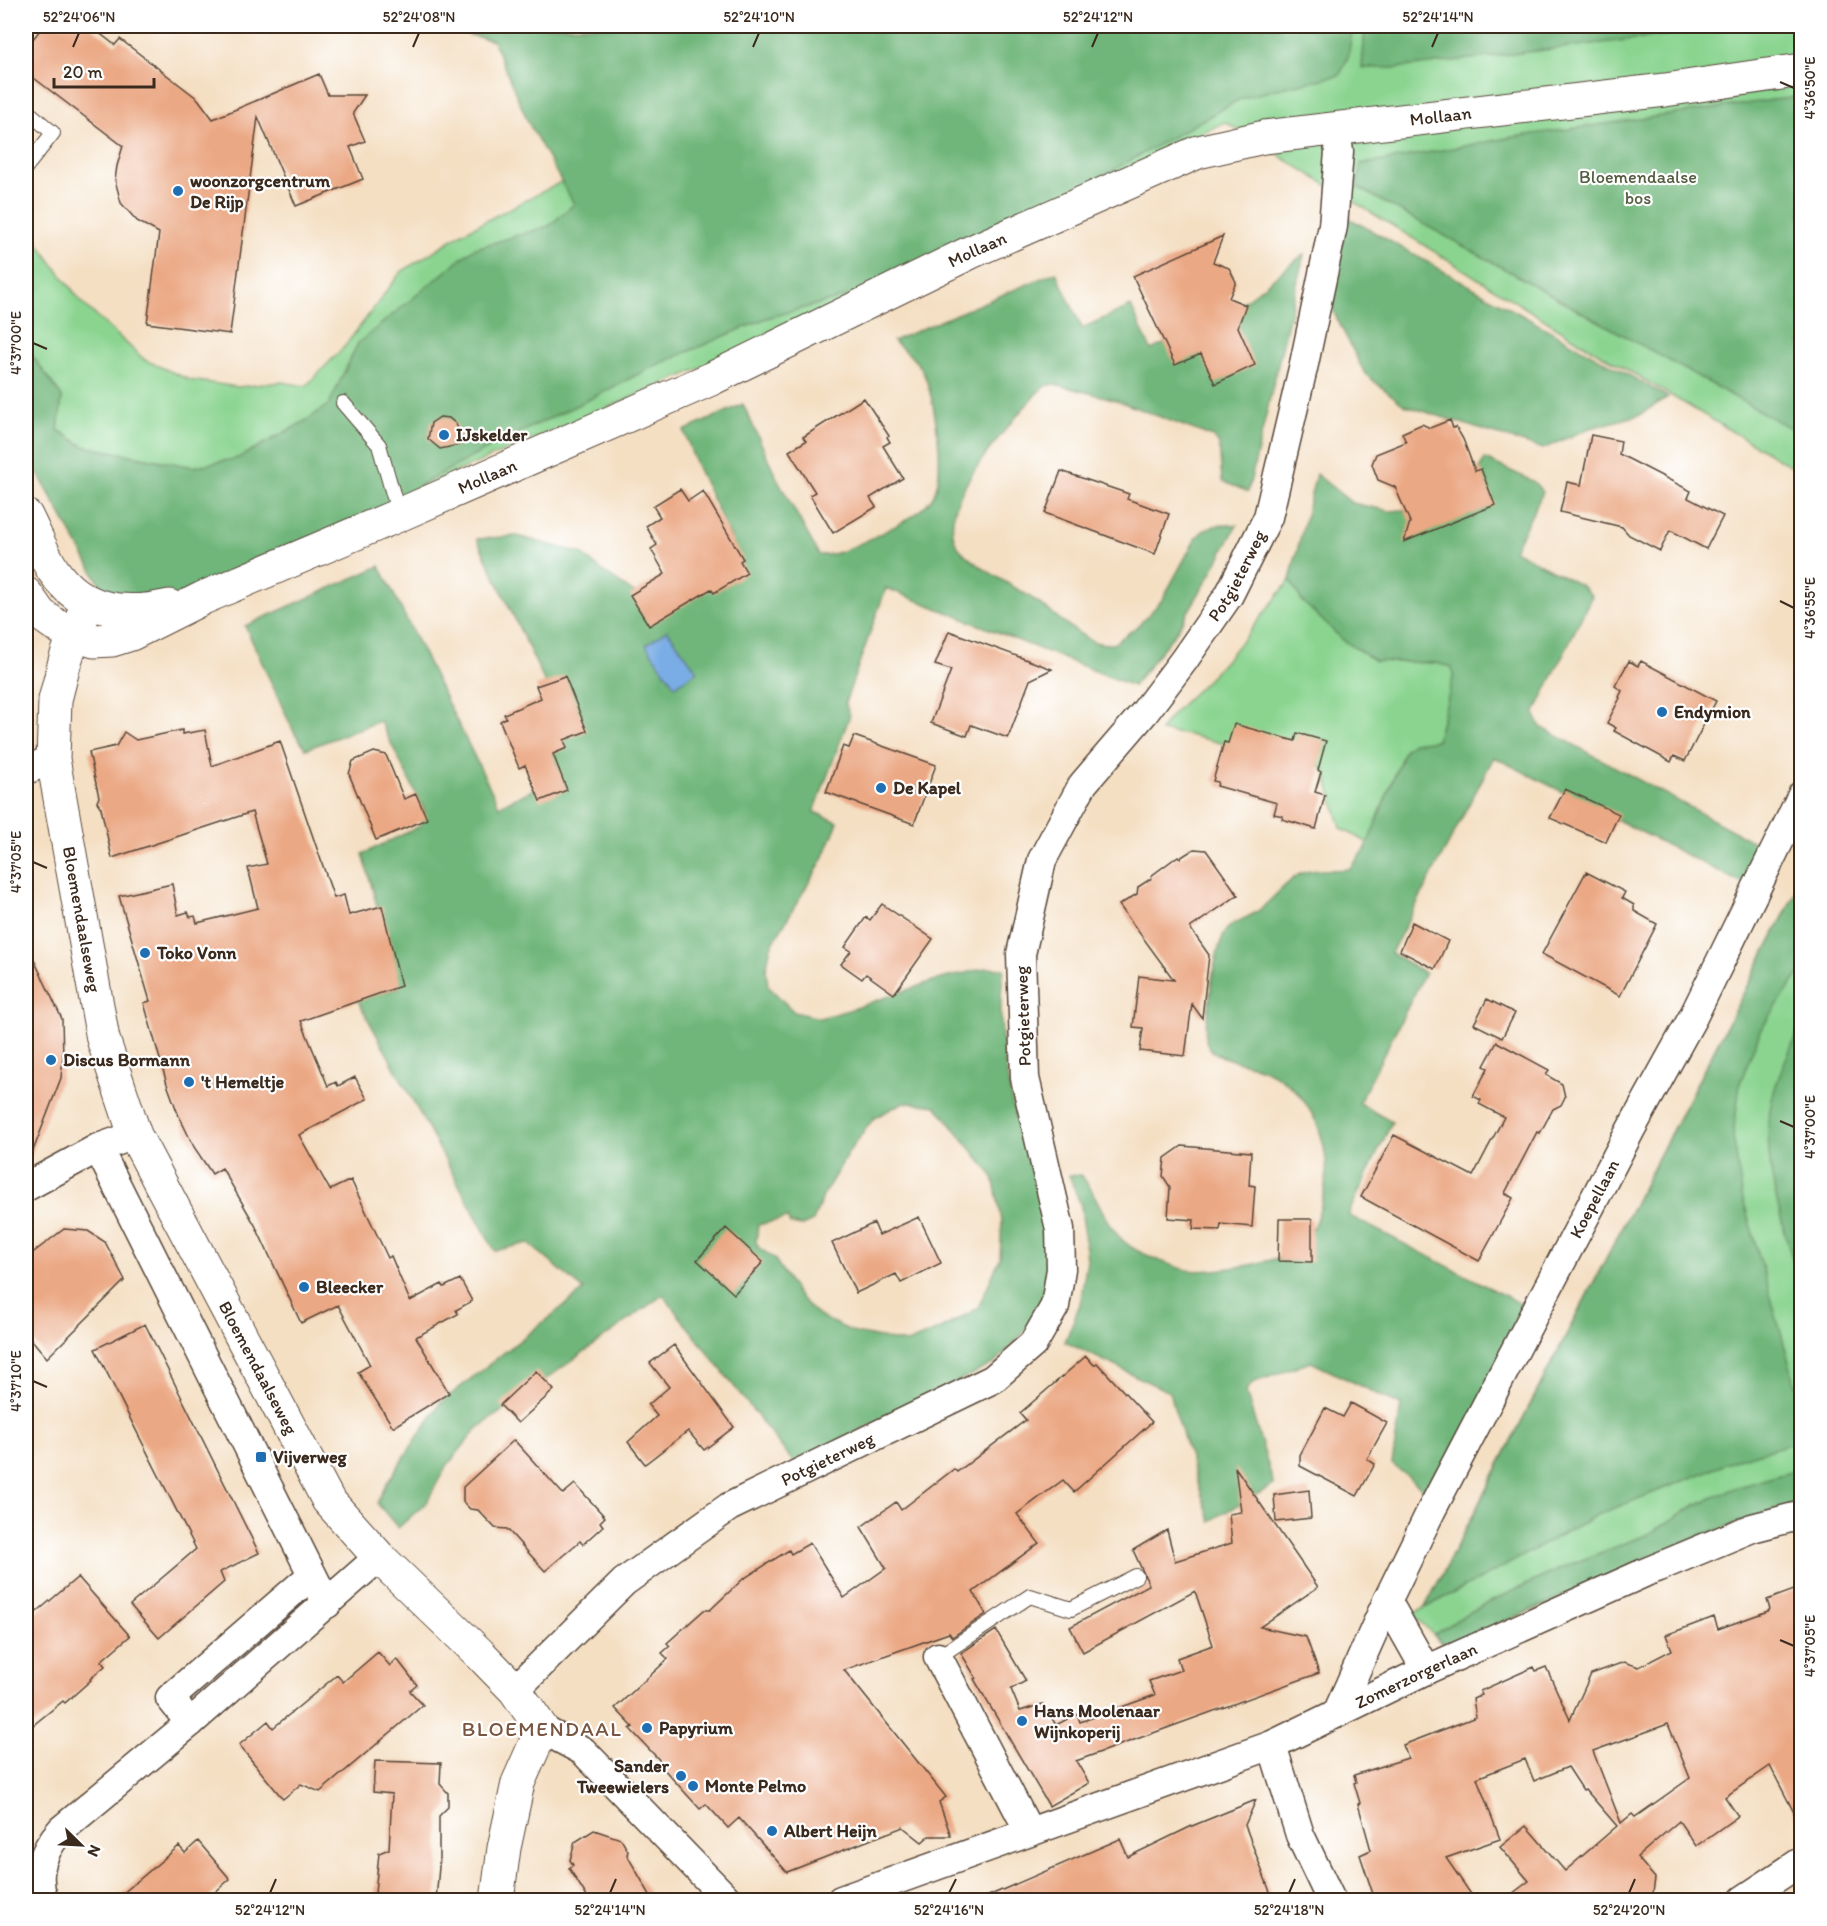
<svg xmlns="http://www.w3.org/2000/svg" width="1827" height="1926" viewBox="0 0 1827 1926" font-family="Itim,sans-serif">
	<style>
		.green { fill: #8ad490; stroke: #627f57; stroke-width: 1.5 }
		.forest { fill: #6fb67a; stroke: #55704c; stroke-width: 1.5; fill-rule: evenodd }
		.water { fill: #7aade6; stroke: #5a6c82; stroke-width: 1.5 }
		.building { fill: #eba884; fill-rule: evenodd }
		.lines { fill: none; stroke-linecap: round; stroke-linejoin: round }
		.lane-casing { stroke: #574537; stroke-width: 16 }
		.street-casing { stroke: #574537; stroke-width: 31 }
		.secondary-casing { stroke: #574537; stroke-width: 35 }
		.lane { stroke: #fff; stroke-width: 14 }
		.street { stroke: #fff; stroke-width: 28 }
		.secondary { stroke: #fff; stroke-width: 33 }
		.ticks { fill: none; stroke: #3b2a1e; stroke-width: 2 }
		.poi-dot { fill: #1f6fb2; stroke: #fff; stroke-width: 2 }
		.labels { text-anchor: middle; stroke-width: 4.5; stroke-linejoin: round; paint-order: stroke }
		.street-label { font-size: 18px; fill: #3b2a1e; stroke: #fff }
		.park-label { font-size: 18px; fill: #535d40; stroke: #fff }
		.poi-label { font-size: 18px; font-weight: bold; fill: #3b2a1e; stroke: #fff; text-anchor: start }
		.quarter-label { font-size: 21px; letter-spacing: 1.5px; fill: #795642; stroke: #fff }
		.neatline { fill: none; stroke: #3b2a1e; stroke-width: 2 }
		.ticks-label { font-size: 15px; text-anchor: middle; fill: #3b2a1e }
	</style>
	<rect width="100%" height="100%" fill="#fff"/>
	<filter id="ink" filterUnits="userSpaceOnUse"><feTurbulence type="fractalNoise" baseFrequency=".0167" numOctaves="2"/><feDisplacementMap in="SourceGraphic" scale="12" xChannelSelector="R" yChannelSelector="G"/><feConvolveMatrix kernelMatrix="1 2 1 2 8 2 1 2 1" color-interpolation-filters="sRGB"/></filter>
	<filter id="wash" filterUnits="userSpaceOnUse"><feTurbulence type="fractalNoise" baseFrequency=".008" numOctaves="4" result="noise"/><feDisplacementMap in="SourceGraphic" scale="24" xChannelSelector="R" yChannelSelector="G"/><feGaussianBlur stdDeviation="1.35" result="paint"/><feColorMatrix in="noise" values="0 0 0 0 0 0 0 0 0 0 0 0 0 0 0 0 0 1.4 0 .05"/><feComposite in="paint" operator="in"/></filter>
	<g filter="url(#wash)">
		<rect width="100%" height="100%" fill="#f4dfc3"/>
		<path class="green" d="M698 26H1801V472L1590 348 1225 122 727 357 255 557 132 482 208 464 193 467 83 446 58 430 62 397 26 347V217L28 214 39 245 83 304 145 360 190 380 238 387 281 382 306 386 345 346 401 272 464 232 575 175Z
			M1290 580 1302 601 1375 661 1435 663 1453 667V678L1437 740 1405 749 1368 843 1341 828 1325 772 1312 757 1265 754 1189 735 1160 731C1173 709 1196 693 1213 674 1241 644 1265 612 1290 580Z
			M1801 882V1504L1444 1646 1413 1614 1425 1607Z"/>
		<path class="forest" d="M437 26H1353L1348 57 1340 75 1273 90 1240 99 910 284 853 295 767 318 652 367 590 399 496 444 422 484 391 509 179 605 108 599 26 452V347L62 397 58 430 83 446 193 467 238 458 307 420 329 404 358 343 473 249 549 226 574 204 529 124 493 41Z
			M1365 26H1742L1396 68H1362Z
			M1801 96V434L1357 187 1361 163H1371L1513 137Z
			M1347 217 1668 397 1639 415 1587 429 1543 449 1404 405 1365 374 1328 301Z
			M1304 254 1248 492 1222 481 1219 444 1213 437 1113 399 1054 384 1045 386 1036 394C1010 425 938 498 955 541 961 559 1010 584 1027 595 1042 604 1082 639 1095 642 1100 644 1107 644 1113 644L1138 626 1162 600 1196 538C1208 524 1219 524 1237 525L1209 577 1176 632 1133 686 886 588 845 703 850 715 814 812 838 822 823 859 771 946 766 969 768 986 794 1012 820 1018 849 1010 933 981 986 968 1004 969C995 1024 1007 1083 1020 1136 1025 1158 1035 1179 1040 1202 1048 1235 1051 1278 1038 1310 1029 1330 1010 1347 995 1363L794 1463 663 1295 477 1429 446 1467 426 1503 398 1528 377 1503 387 1483 440 1403 584 1290 528 1243 495 1251 357 999 399 988 363 854 420 826 425 812 380 721 306 749 294 732 245 626 380 566 499 806 555 779 538 744 567 729 477 539 517 536 581 553 604 572 653 606 735 574 742 561 696 465 684 431 743 404 777 478 819 555C839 556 856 545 874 537 893 527 918 517 931 499 948 476 935 395 922 370 915 358 903 349 893 341L1056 272 1082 328 1131 306 1151 350 1231 312ZM904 1102 936 1106 993 1176 1002 1221 1000 1258 978 1308 943 1328 907 1343 855 1333 817 1315 797 1294 774 1258 759 1248 756 1242 758 1225 787 1218 790 1224 802 1226 813 1221 825 1192 850 1150 874 1118Z
			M1485 459 1533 481 1543 492 1514 550 1582 586 1592 596 1534 714 1541 727 1767 849 1747 886 1494 757 1391 953 1425 973 1359 1103 1392 1122 1348 1215 1529 1308 1432 1496 1392 1464 1401 1405 1311 1362 1252 1383 1246 1392 1274 1485 1210 1521 1169 1392 1065 1342 1080 1304 1087 1260 1081 1206 1069 1175H1081C1102 1199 1104 1232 1136 1250 1146 1255 1176 1268 1187 1270 1210 1273 1269 1264 1289 1253 1294 1251 1299 1246 1303 1242 1319 1226 1328 1183 1326 1161 1322 1117 1296 1078 1254 1066 1242 1062 1221 1059 1211 1050 1201 1040 1207 1020 1209 1007 1211 984 1214 958 1223 936 1229 922 1244 920 1255 913 1271 902 1283 884 1300 874 1311 868 1335 871 1349 869L1365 850 1405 749 1413 743 1437 740 1453 678 1452 667 1435 663 1375 661 1343 640 1302 601 1290 580 1316 474 1352 503 1389 511 1434 508 1466 494Z
			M1801 883V971L1761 1029 1740 1083 1733 1136 1743 1199 1801 1404V1441L1741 1458 1597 1515 1492 1573 1425 1608Z
			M1801 1026V1289C1785 1230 1757 1156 1773 1095 1780 1071 1790 1049 1801 1026Z
			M1801 1469V1501L1690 1539 1451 1645 1441 1642 1434 1635 1466 1614 1496 1599 1571 1564 1649 1534 1695 1505 1738 1487Z"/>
		<path class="water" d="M667 630 697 671 675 686 646 645Z"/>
		<g id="blocks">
			<path class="building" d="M43 26H90L115 45 120 39 198 99 213 119 319 74 328 95H365L353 113 365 141 350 147 363 179 296 206 258 117 230 334 147 323 159 233 137 221 121 203 115 180 117 166 123 146 26 72V48Z
				M1223 236 1213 262 1229 268 1236 282 1229 298 1246 305 1238 327 1255 365 1215 384 1201 354 1175 365 1133 276Z
				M864 398 889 436 887 437 890 442 883 446 903 478 870 498 876 507 833 533 810 495 815 492 789 451 806 441 803 437Z
				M440 417 449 418 456 424 464 444 440 449 428 439 431 423Z
				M1450 420 1453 428 1456 427 1463 439 1475 471 1481 469 1495 505 1404 542 1410 522 1395 487 1378 480 1372 464 1376 454 1406 442 1402 433 1422 424 1430 428Z
				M1591 435 1621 441 1619 454 1691 491 1688 498 1723 516 1706 549 1670 530 1660 551 1629 535 1622 527 1560 512 1567 482 1581 485Z
				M1061 471 1129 494 1127 499 1169 514 1155 554 1045 513Z
				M680 489 688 501 703 491 743 559 740 561 747 573 714 593 711 589 649 626 630 595 665 574 651 549 657 545 646 526 660 517 653 506Z
				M949 631 1052 669 1030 680 1008 738 971 725 967 736 931 723 951 670 935 665Z
				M1629 661 1638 666 1641 661 1716 701 1685 761 1674 756 1671 762 1614 731 1616 728 1607 723 1620 698 1619 697 1622 691 1615 686Z
				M565 676 587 731 564 740 567 748 553 754 567 790 540 801 525 765 519 768 500 721 506 718 504 714 541 698 536 686Z
				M1234 724 1295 741 1297 733 1326 741 1318 770 1321 772 1315 792 1325 795 1316 829 1282 819 1283 816 1274 814 1277 803 1217 786 1218 782 1213 781 1224 742 1228 743Z
				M182 730V734L205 730 212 766 280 741 334 898 344 895 349 915 382 906 401 986 301 1021 328 1086 336 1082 338 1086 355 1077 367 1099 299 1135 330 1190 351 1180 388 1258 391 1256 410 1301 442 1284 444 1287 460 1279 472 1301 456 1310 458 1314 416 1337 449 1393 393 1427 358 1372 370 1365 338 1305 301 1323 255 1225 222 1168 212 1174 194 1147 178 1114 167 1084 144 1003 150 1001 119 896 172 884 178 915 188 912 190 917 195 916 197 923 258 908 248 868 267 864 252 812 112 858 101 808 97 802 99 797 89 752 116 746 124 732 136 740Z
				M854 736 936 765 914 824 826 792 843 746 849 748Z
				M374 752 386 755 404 799 416 794 427 819 376 840 349 774 353 761Z
				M1565 789 1619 814 1606 842 1550 818Z
				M1194 849 1206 850 1238 895 1190 928 1209 955 1202 1018 1192 1004 1185 1056 1140 1051 1143 1028 1133 1027 1139 976 1174 980 1119 905 1137 894 1138 887 1152 878 1151 876 1178 856 1180 858Z
				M1586 872 1625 892 1622 898 1634 905V911L1657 924 1620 996 1542 954Z
				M882 904 933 939 894 994 866 974 862 979 841 964 851 951 845 947 866 917 870 920Z
				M1412 922 1448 941 1435 969 1400 951Z
				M26 943 62 1019 63 1057 61 1078 28 1164 26 1163Z
				M1487 999 1515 1013 1502 1038 1474 1024Z
				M1497 1042 1549 1070 1546 1075 1562 1084 1565 1097 1561 1105 1553 1109 1540 1133 1537 1132 1505 1193 1513 1198 1479 1261 1361 1197 1394 1135 1473 1176 1504 1117 1479 1104 1481 1100 1473 1096 1488 1068 1484 1066Z
				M1182 1146 1251 1152 1249 1185 1255 1186 1252 1227 1221 1224 1220 1230 1193 1229 1194 1220 1168 1218 1170 1187 1163 1176 1165 1158Z
				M919 1217 941 1263 901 1283 896 1274 856 1293 832 1243 874 1223 879 1235Z
				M1279 1219H1312V1262L1278 1261Z
				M726 1228 763 1262 734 1294 697 1260Z
				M64 1229 88 1231 105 1242 125 1280 47 1358 26 1333V1258Z
				M145 1324 259 1553 220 1572 224 1582 159 1638 130 1605 196 1549 95 1349Z
				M674 1345 734 1427 704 1450 688 1431 645 1464 628 1442 657 1416 648 1405 669 1387 650 1363Z
				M1086 1356 1094 1365 1097 1363 1152 1422 1074 1492 1063 1480 1017 1514 1039 1543 973 1592 986 1614 952 1637 949 1633 844 1670 946 1797 939 1802 951 1836H929L922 1842 903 1827 787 1872 739 1818 728 1828 706 1804 700 1809 661 1766 663 1764 630 1729 633 1727 615 1708 668 1659 662 1653 670 1646 667 1643 704 1610H710L743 1579 789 1550 791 1554 810 1543 844 1598 886 1568 861 1527 896 1502 901 1510 954 1469 957 1472 1026 1420 1020 1413Z
				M536 1371 554 1390 518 1423 500 1405Z
				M1351 1403 1387 1423 1367 1459 1375 1464 1357 1496 1300 1466V1455L1325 1408 1343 1417Z
				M514 1440 563 1494 575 1484 605 1517 600 1522 603 1526 583 1544 580 1541 545 1571 507 1529 495 1528 478 1510 470 1509 463 1502V1487Z
				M1235 1467 1318 1587 1260 1627 1306 1637 1319 1673 1076 1761 1089 1783 1049 1806 974 1679 976 1678 961 1653 996 1630 1026 1681 1011 1689 1020 1711 1043 1704 1056 1725 1077 1714 1080 1722 1155 1695 1149 1681 1181 1670 1177 1658 1213 1645 1195 1591 1083 1652 1070 1627 1149 1585 1133 1550 1167 1530 1175 1561 1232 1543 1229 1514 1241 1512Z
				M1309 1490 1311 1518 1276 1522 1274 1495Z
				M78 1577 130 1636 101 1661 105 1666 90 1679 91 1680 65 1703 63 1701 26 1731V1621Z
				M1802 1587V1828L1770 1766 1725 1797 1738 1816 1696 1846 1679 1821 1637 1857 1655 1878 1653 1893 1643 1900H1504L1529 1881 1500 1847 1526 1826 1565 1871 1617 1826 1585 1789 1583 1790 1568 1767 1534 1781 1525 1759 1477 1778 1500 1839 1446 1858 1475 1900H1375L1360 1855 1371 1850 1358 1804 1360 1803 1354 1783 1356 1782 1354 1775 1408 1758 1403 1745 1476 1717 1473 1699 1482 1695 1480 1691 1534 1667 1536 1671 1546 1667 1570 1720 1591 1674 1624 1662 1639 1667 1672 1650 1666 1635 1714 1617 1718 1629 1768 1611 1770 1609 1767 1600ZM1668 1724 1690 1778 1635 1817 1632 1814 1621 1823 1593 1751Z
				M378 1652 390 1666 397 1659 417 1685 410 1691 423 1705 320 1792 301 1784 283 1799 239 1745 268 1721 273 1728 337 1675 343 1682Z
				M375 1761 441 1763 440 1784 448 1793V1807L439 1816V1867L436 1900H377V1893H375L379 1853 389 1849 392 1794 373 1792Z
				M1256 1800 1245 1825 1273 1900H979L1120 1839 1128 1857 1192 1826Z
				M594 1830 621 1839 628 1851 627 1855 653 1900H589L569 1868 573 1865 570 1860 575 1842Z
				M198 1841 230 1879 206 1900H115L179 1846 185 1853Z"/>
		</g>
	</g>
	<g filter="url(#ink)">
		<use href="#blocks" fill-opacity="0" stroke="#574537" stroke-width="1.5"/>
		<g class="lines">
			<g class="lane-casing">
				<path id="lane" d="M26 110 53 133 26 167
					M343 403 379 445 399 515
					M938 1657 1030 1596 1071 1609 1136 1576"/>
			</g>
			<g class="street-casing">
				<g id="street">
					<path d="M26 770 53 759"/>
					<path d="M98 1148 327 1604"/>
					<path d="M26 1187 98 1148 135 1135"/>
					<path d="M1387 1601 1426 1670"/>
					<path d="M938 1657 1029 1831"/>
					<path id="s1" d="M515 1690 624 1582 729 1507 993 1379 1033 1344 1055 1306 1061 1269 1060 1229 1025 1078 1021 954 1042 860 1083 784 1144 713 1184 660 1229 595 1268 517 1304 364 1333 226 1339 152 1336 128"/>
					<path id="s2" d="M1338 1711 1387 1601 1431 1511 1631 1129 1693 1017 1802 795"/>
					<path d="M190 1723 170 1698 312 1575"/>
					<path d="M542 1729 583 1751 728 1900"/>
					<path d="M1272 1745 1300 1835 1331 1900"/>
					<path d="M44 1900C34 1875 43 1850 61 1830L190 1723 379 1557"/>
					<path id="s3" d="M841 1900 1272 1745 1426 1670 1644 1573 1752 1528 1802 1515"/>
					<path d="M1743 1900 1802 1861"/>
				</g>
			</g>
			<g class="secondary-casing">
				<g id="secondary">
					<path d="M26 516C35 533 42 553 53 570 81 612 124 616 169 606"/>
					<path id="s4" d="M26 594 40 614 57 626 74 635 94 641 112 640 131 634 203 598 399 515 711 379 971 252 1198 152 1264 137 1665 90 1802 70"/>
					<path id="s5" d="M89 602 74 635 65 661 55 700 53 759 103 1039 135 1135 328 1500 379 1557 481 1655 515 1690 542 1729 518 1783 504 1848 497 1900"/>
				</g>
			</g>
			<use href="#lane" class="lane"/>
			<use href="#street" class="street"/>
			<use href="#secondary" class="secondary"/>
		</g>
	</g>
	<path class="ticks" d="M73 47 79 33M413 47 419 33M753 47 759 33M1092 47 1098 33M1432 47 1438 33M1780 82 1794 88M33 343 47 349M1780 601 1794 608M33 862 47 868M1780 1121 1794 1127M33 1381 47 1387M1780 1640 1794 1646M270 1893 276 1879M610 1893 616 1879M949 1893 956 1879M1289 1893 1295 1879M1629 1893 1635 1879"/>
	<g class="poi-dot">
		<circle cx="178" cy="191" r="6"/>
		<circle cx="444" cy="435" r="6"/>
		<circle cx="1662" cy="712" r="6"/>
		<circle cx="881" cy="788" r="6"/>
		<circle cx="145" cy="953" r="6"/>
		<circle cx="51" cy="1060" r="6"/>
		<circle cx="189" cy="1082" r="6"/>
		<circle cx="304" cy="1287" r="6"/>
		<rect x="255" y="1451" width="12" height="12" rx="3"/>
		<circle cx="1022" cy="1721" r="6"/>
		<circle cx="647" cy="1728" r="6"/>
		<circle cx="681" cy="1776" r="6"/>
		<circle cx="693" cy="1786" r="6"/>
		<circle cx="772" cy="1831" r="6"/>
	</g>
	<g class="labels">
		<g class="street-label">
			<text dy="6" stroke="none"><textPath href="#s4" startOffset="1540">Mollaan</textPath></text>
			<text dy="6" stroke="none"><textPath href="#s4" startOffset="1053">Mollaan</textPath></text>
			<text dy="6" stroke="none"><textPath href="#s4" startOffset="513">Mollaan</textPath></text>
			<text dy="6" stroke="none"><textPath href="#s1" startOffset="1472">Potgieterweg</textPath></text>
			<text dy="6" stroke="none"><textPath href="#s5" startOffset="326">Bloemendaalseweg</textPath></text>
			<text transform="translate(1023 1016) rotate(-92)" y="6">Potgieterweg</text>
			<text dy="6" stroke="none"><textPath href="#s2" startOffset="573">Koepellaan</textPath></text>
			<text dy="6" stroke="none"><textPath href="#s5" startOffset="812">Bloemendaalseweg</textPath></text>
			<text dy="6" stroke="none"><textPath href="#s1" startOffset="392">Potgieterweg</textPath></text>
			<text dy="6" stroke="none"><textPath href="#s3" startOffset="618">Zomerzorgerlaan</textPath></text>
		</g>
		<g class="park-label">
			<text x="1638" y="183">Bloemendaalse<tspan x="1638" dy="21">bos</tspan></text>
		</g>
		<g class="poi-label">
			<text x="190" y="187">woonzorgcentrum<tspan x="190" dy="21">De Rijp</tspan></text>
			<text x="456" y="441">IJskelder</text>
			<text x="1674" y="718">Endymion</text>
			<text x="893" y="794">De Kapel</text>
			<text x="157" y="959">Toko Vonn</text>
			<text x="63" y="1066">Discus Bormann</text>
			<text x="201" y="1088">'t Hemeltje</text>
			<text x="316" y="1293">Bleecker</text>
			<text x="273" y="1463">Vijverweg</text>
			<text x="1034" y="1717">Hans Moolenaar<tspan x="1034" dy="21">Wijnkoperij</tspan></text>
			<text x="659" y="1734">Papyrium</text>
			<text x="669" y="1772" text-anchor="end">Sander<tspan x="669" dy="21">Tweewielers</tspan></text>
			<text x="705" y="1792">Monte Pelmo</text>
			<text x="784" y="1837">Albert Heijn</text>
		</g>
		<g class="quarter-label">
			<text x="542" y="1736">BLOEMENDAAL</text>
		</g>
	</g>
	<rect width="1827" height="1926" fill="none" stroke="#fff" stroke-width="66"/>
	<g transform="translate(81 1845) rotate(114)" stroke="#ffffff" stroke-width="4.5" paint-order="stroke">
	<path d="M0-4.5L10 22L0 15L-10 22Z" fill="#3b2a1e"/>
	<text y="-9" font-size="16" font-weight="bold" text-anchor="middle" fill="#3b2a1e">N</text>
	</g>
	<path d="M54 78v9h100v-9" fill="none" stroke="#3b2a1e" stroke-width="3"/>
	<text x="63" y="78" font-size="18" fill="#3b2a1e" stroke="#ffffff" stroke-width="4.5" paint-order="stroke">20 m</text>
	<rect x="33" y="33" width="1761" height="1860" class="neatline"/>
	<g class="ticks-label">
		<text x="79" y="22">52°24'06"N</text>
		<text x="419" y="22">52°24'08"N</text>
		<text x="759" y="22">52°24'10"N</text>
		<text x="1098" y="22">52°24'12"N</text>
		<text x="1438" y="22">52°24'14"N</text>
		<text transform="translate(1810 88) rotate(-90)" y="5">4°36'50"E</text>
		<text transform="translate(16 343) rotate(-90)" y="5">4°37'00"E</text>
		<text transform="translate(1810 608) rotate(-90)" y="5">4°36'55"E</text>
		<text transform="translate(16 862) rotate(-90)" y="5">4°37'05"E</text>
		<text transform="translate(1810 1127) rotate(-90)" y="5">4°37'00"E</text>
		<text transform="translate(16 1381) rotate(-90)" y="5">4°37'10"E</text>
		<text transform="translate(1810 1646) rotate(-90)" y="5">4°37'05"E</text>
		<text x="270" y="1915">52°24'12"N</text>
		<text x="610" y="1915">52°24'14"N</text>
		<text x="949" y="1915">52°24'16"N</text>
		<text x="1289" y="1915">52°24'18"N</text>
		<text x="1629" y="1915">52°24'20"N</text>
	</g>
</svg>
